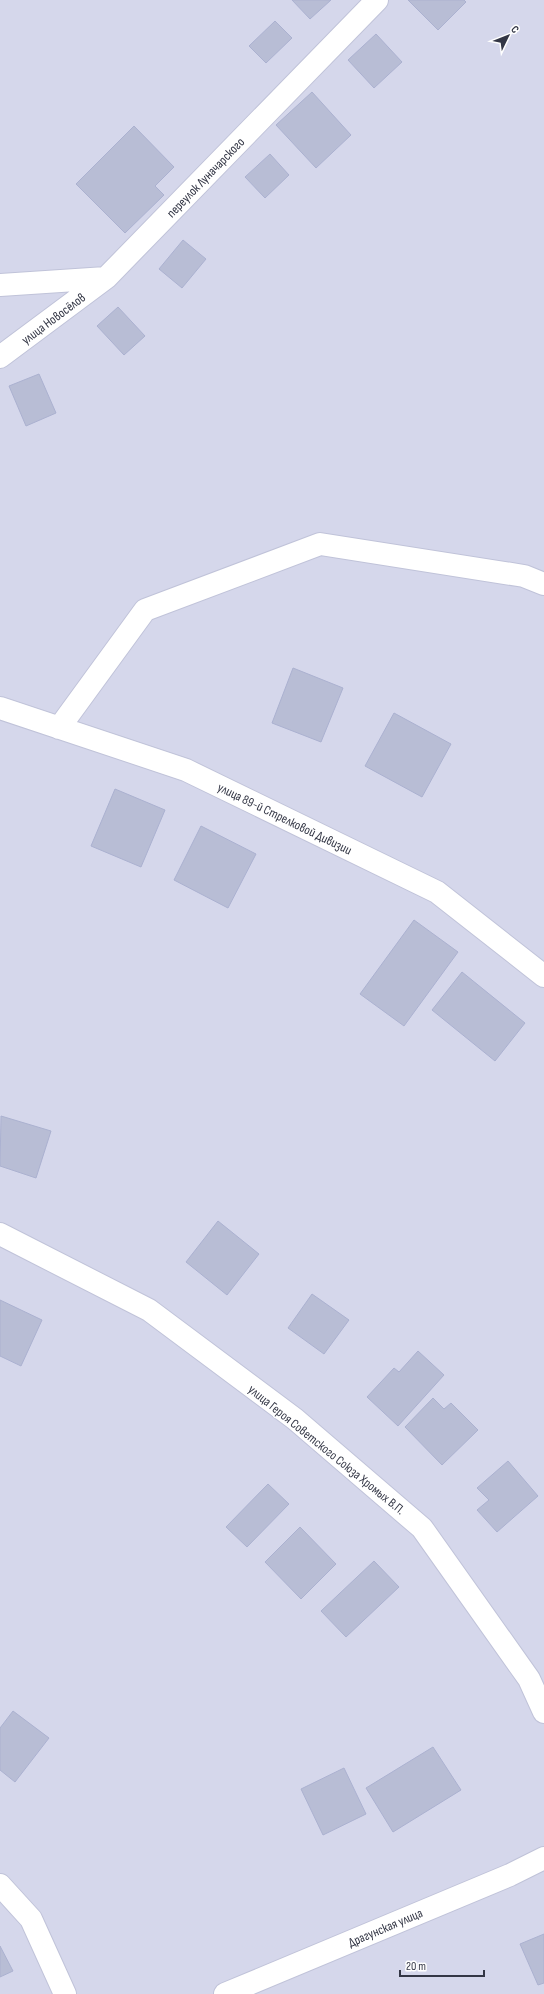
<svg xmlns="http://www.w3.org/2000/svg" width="544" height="1994" viewBox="0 0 544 1994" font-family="'Sofia Sans Condensed',sans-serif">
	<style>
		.residential { fill: #d5d7eb }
		.building { fill: #b8bdd5; stroke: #abb1d0 }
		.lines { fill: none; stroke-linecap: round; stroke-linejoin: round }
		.minor-casing { stroke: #c0c3d9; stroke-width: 24 }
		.minor { stroke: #fff; stroke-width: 22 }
		.labels { text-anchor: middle; stroke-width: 3; stroke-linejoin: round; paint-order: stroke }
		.street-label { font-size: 13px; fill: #333645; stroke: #fff }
	</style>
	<rect width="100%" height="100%" fill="#e3e4f3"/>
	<path class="residential" d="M0 0H544V1994H0Z"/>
	<path class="building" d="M292 0H331L310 19Z
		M408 0H464L466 2 438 30Z
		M275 21 292 38 266 63 249 46Z
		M376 34 402 62 374 88 348 60Z
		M312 92 351 135 316 168 276 125Z
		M134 126 174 167 155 186 164 195 125 233 76 184Z
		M270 154 289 175 265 198 245 177Z
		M183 240 206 259 182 288 159 269Z
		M118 307 145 336 124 355 97 326Z
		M39 374 56 413 26 426 9 386Z
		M293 668 343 688 321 742 272 723Z
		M394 713 451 744 422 797 365 766Z
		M115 789 165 810 141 867 91 846Z
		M201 826 256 854 228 908 174 880Z
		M414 920 458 952 404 1026 360 994Z
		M462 972 525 1023 495 1061 432 1010Z
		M1 1116 51 1131 36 1178 0 1166Z
		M218 1221 259 1254 227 1295 186 1262Z
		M312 1294 349 1320 324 1354 288 1328Z
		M0 1300 42 1320 21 1366 0 1356Z
		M418 1351 444 1375 398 1426 367 1397 394 1368 399 1372Z
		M433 1398 444 1409 451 1403 478 1430 442 1465 405 1427Z
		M508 1461 538 1496 497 1532 477 1510 489 1500 477 1488Z
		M268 1484 289 1504 247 1547 226 1527Z
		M300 1527 336 1564 301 1599 265 1562Z
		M374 1561 399 1587 346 1637 321 1611Z
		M13 1711 49 1738 15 1782 0 1770V1728Z
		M433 1747 461 1790 393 1832 366 1788Z
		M344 1768 366 1814 323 1835 301 1789Z
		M544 1934V1983L538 1985 520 1944Z
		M0 1946 13 1971 0 1977Z"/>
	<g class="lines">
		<g class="minor-casing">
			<path id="minor" d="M0 285 106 278 377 0
				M0 357 106 278
				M0 708 186 770 437 892 544 976
				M59 728 145 610 320 544 524 576 544 584
				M0 1234 149 1310 295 1419 422 1528 529 1679 544 1712
				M0 1885 31 1919 65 1994
				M225 1994 510 1875 544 1858"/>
		</g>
		<use href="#minor" class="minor"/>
	</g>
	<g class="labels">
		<g class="street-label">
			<text transform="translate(205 177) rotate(-46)" y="5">переулок Луначарского</text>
			<text transform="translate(53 318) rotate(-37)" y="5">улица Новосёлов</text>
			<text transform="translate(285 818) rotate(26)" y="5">улица 89-й Стрелковой Дивизии</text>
			<text transform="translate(327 1449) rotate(39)" y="5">улица Героя Советского Союза Хромых В.П.</text>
			<text transform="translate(385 1927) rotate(-23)" y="5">Драгунская улица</text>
		</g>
	</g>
	<g transform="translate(508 36) rotate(47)" stroke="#ffffff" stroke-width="3" paint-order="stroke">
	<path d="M0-3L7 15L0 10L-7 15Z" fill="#333645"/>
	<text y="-6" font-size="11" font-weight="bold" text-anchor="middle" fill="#333645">С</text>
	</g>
	<path d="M400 1970v6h84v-6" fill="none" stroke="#333645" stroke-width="2"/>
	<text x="406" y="1970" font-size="12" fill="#333645" stroke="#ffffff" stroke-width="3" paint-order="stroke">20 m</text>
</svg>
